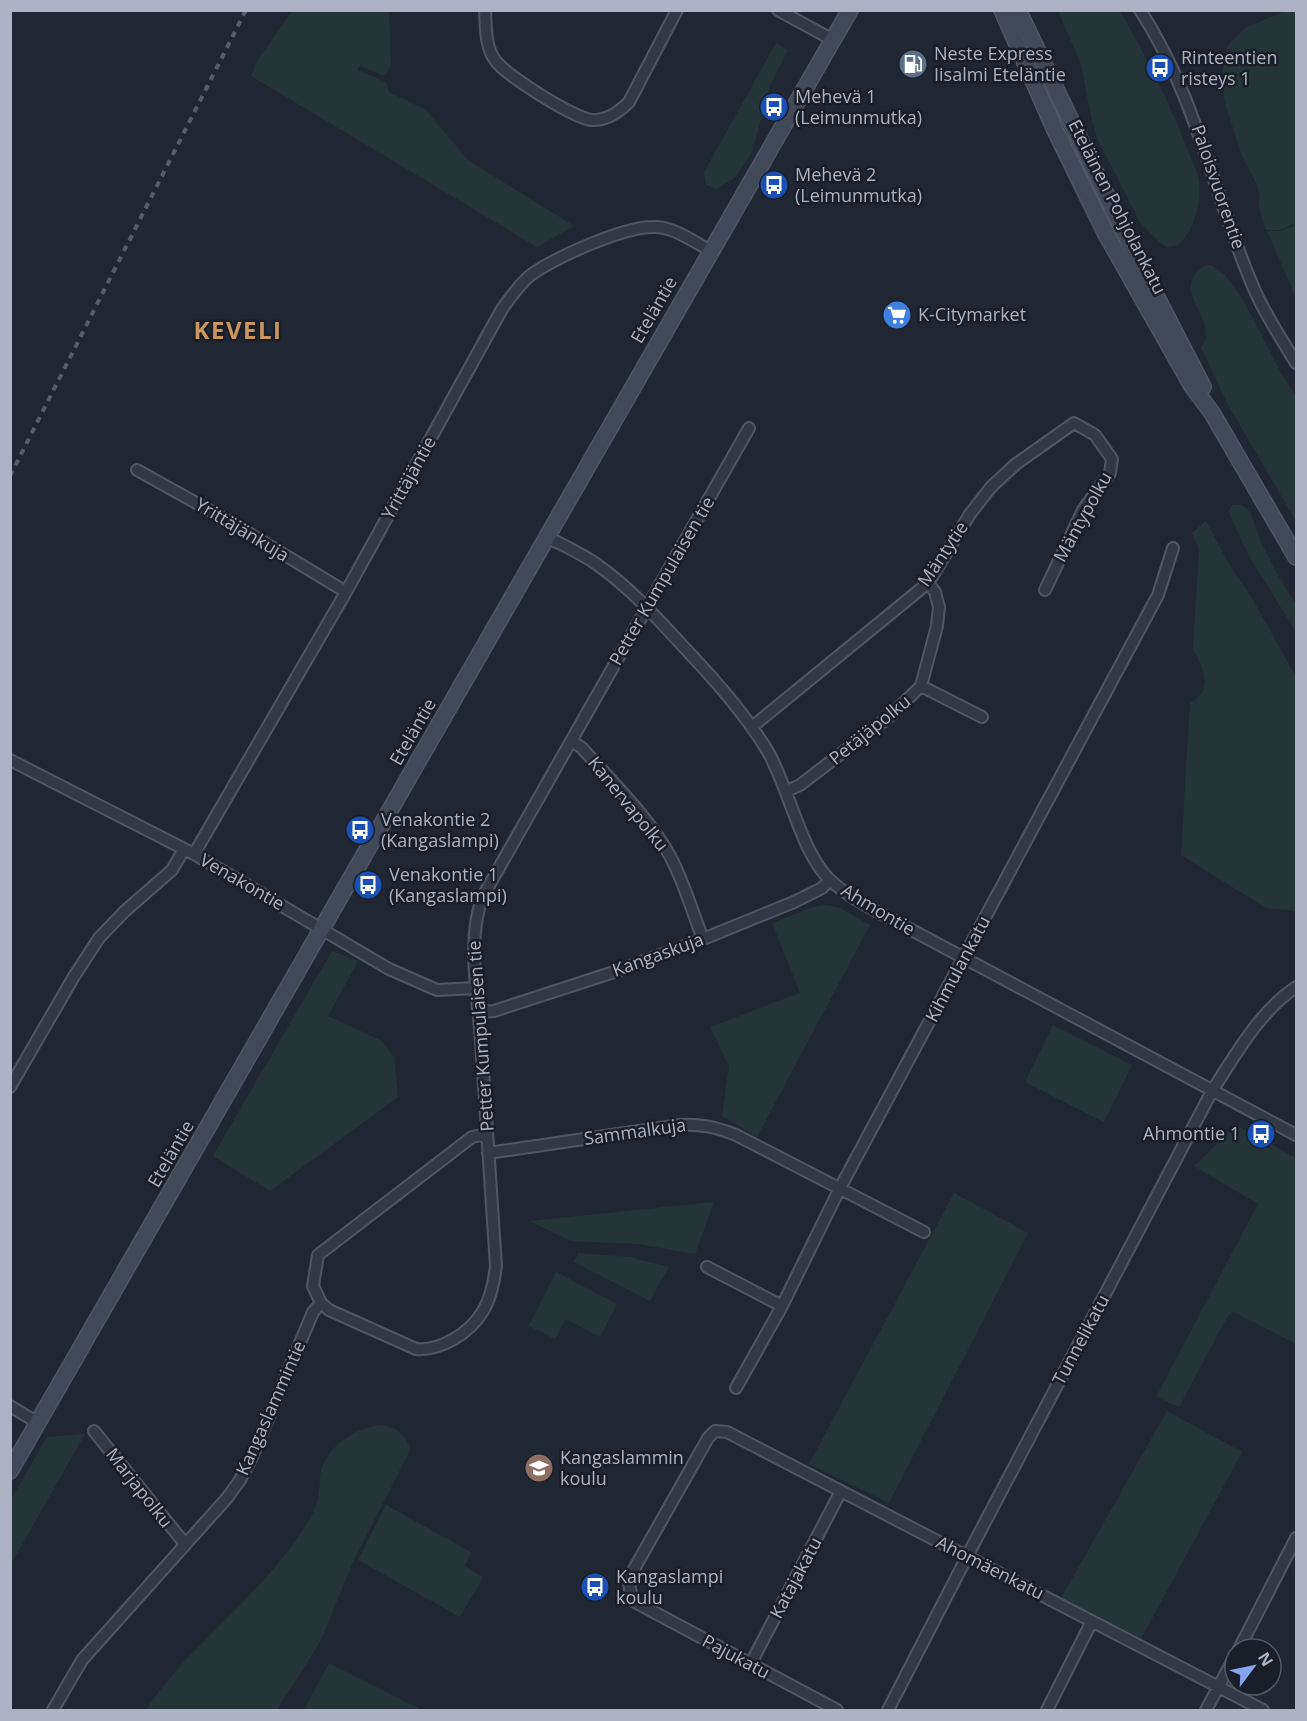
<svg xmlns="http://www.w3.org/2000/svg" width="1307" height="1721" viewBox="0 0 1307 1721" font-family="'Open Sans',sans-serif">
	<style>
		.green { fill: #253537 }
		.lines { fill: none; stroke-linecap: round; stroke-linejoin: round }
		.street-casing { stroke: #515663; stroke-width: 14 }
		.secondary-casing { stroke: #515663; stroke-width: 18 }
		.street { stroke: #333944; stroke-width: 10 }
		.secondary { stroke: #414857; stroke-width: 15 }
		.rail { stroke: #555d6b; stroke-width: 4; stroke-dasharray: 6 6; stroke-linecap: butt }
		.labels { text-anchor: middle; stroke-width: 5; stroke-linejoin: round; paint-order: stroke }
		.poi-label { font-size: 18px; fill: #adb3c2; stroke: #191e29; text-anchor: start }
		.street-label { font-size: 18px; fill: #adb3c2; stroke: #191e29 }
		.district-label { font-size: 24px; font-weight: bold; letter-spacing: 1.5px; fill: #cb955e; stroke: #191e29 }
	</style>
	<rect width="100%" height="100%" fill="#202733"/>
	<path class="green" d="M292 11H389L391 63 385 76 360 66 357 70 386 82 389 92 426 110 468 160 574 226 537 247 251 76 257 61Z
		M1058 11H1120C1145 54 1168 99 1186 146 1190 156 1195 166 1198 176 1203 197 1195 230 1178 245L1168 247 1159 242 1140 222 1098 140 1092 121 1081 64Z
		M1285 11H1296V223L1280 230H1266L1258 205 1260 197 1257 185 1242 156 1224 100 1223 68 1228 45 1245 28Z
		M776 43 788 50 770 86 752 152 736 177 716 189 706 185 704 172Z
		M1296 225V298L1267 231H1280Z
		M1211 265 1224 274 1243 299 1280 371 1296 397V521L1228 405 1201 348C1205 342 1207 337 1206 330 1203 310 1179 289 1198 271 1203 266 1205 265 1211 265Z
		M1233 505H1241L1250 511 1260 540 1276 572 1296 605V632L1249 556 1228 511Z
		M1206 521 1230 566 1253 600 1296 677V911L1266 908 1181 855 1190 702H1194L1203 691 1205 681 1202 667 1193 649 1199 548 1192 533Z
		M826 905 840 908 870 925 757 1137 722 1116 729 1066 710 1027 800 993 772 923 813 907Z
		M332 951 358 961 328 1016 382 1041 394 1057 398 1097 270 1191 213 1156Z
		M1053 1025 1132 1065 1104 1122 1025 1082Z
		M1236 1125 1296 1158V1344L1232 1311 1225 1321 1179 1407 1156 1397 1258 1204 1194 1166Z
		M954 1193 1028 1233 889 1503 809 1464Z
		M714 1202 695 1254 638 1244 571 1241 529 1221Z
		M578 1253 630 1257 669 1267 650 1301 574 1262Z
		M556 1272 617 1304 600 1337 566 1319 555 1339 529 1326Z
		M1167 1411 1242 1452 1141 1639 1061 1598Z
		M379 1425C396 1426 406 1434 410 1450L353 1562 320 1642 277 1710H146C190 1643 259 1598 302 1531 309 1521 316 1510 318 1498 320 1489 319 1479 321 1471 329 1445 354 1429 379 1425Z
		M85 1434 11 1564V1499L47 1437Z
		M386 1505 471 1552 465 1566 483 1577 460 1617 358 1560Z
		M329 1663 422 1710H304Z"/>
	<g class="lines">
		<g class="street-casing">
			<path id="street" d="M485 10C486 27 485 46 495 60 505 75 575 119 592 120 607 121 619 112 629 102L677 10
				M778 10 833 40
				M1140 10C1197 97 1214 198 1255 291 1266 316 1282 340 1296 363
				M137 470 232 523 346 592
				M547 537C564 546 583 554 599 566 630 588 655 616 681 644 712 677 743 711 767 750 789 787 801 853 830 880 844 893 860 902 876 911L1296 1135
				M921 686 982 717
				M752 727 928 583 970 514 991 487 1016 464 1074 423 1095 435 1112 459 1110 473 1083 510 1045 590
				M572 741 582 748C612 782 648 816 670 856 684 882 692 911 703 939
				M10 760 194 854 389 969 437 990 476 988
				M787 791 800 785 889 717 921 686 937 626 939 607 935 592 928 583
				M194 854 346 592 502 309C511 297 520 283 532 274 557 257 626 225 656 227 676 228 694 242 711 251
				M479 1012 494 1011 617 971 703 939 794 902 822 888 830 880
				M10 1087 73 978 99 938 125 911 172 870 184 849
				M488 1153 680 1125C701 1124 716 1127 736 1135L924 1232
				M707 1267 782 1306
				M321 1303 329 1310 416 1349C441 1351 470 1333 483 1311 491 1298 494 1282 496 1266 491 1191 486 1116 481 1041 478 995 466 939 483 896L749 428
				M736 1388 782 1306 840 1188 1158 595 1173 548
				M10 1406 38 1423
				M94 1431 185 1544
				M1239 1649 1296 1538
				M750 1665 841 1491
				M53 1710 82 1660 227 1498 240 1480 252 1457 313 1312 321 1303 313 1286 318 1255 472 1137 487 1134
				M837 1710 635 1602 630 1590 629 1578 708 1438 715 1431 727 1432 1263 1710
				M888 1710 973 1545 1212 1091C1236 1054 1259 1012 1296 987
				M1047 1710 1092 1621
				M1206 1710 1235 1656"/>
		</g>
		<g class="secondary-casing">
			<path id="secondary" d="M1002 10 1055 130 1106 234 1192 386 1212 413 1296 557
				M1018 10 1138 261 1203 387
				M10 1471 850 10"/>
		</g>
		<use href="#street" class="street"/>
		<use href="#secondary" class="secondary"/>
		<path class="rail" d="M10 476 246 10"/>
	</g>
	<defs>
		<g id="fuel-disc" transform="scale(1.5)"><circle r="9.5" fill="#5c6f8a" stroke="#191e29"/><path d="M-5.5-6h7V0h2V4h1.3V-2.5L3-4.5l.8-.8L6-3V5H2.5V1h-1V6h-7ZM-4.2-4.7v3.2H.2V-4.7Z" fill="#fff"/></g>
		<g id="bus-disc" transform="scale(1.5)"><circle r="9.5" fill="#1a4fb4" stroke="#191e29"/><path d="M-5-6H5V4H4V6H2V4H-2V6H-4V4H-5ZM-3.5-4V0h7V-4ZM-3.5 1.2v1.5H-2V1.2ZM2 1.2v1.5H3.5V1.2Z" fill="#fff"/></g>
		<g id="supermarket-disc" transform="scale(1.5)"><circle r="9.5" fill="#3f7fe0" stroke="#191e29"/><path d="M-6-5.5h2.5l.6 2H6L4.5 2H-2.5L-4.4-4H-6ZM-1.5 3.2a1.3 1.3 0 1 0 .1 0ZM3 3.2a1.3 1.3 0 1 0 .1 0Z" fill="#fff"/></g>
		<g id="school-disc" transform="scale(1.5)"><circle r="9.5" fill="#8d6e63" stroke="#191e29"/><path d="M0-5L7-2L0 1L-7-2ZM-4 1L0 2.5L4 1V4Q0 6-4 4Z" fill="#fff"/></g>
	</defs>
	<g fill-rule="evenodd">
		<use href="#fuel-disc" x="913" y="64"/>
		<use href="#bus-disc" x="1160" y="68"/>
		<use href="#bus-disc" x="774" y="107"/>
		<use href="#bus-disc" x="774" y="185"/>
		<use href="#supermarket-disc" x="897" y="315"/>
		<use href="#bus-disc" x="360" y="830"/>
		<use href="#bus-disc" x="368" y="885"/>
		<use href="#bus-disc" x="1261" y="1134"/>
		<use href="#school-disc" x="539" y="1468"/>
		<use href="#bus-disc" x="595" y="1587"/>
	</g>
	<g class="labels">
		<g class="poi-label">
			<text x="934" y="60">Neste Express<tspan x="934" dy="21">Iisalmi Eteläntie</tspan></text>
			<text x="1181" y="64">Rinteentien<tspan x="1181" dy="21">risteys 1</tspan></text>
			<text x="795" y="103">Mehevä 1<tspan x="795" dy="21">(Leimunmutka)</tspan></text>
			<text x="795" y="181">Mehevä 2<tspan x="795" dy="21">(Leimunmutka)</tspan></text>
			<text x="918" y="321">K-Citymarket</text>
			<text x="381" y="826">Venakontie 2<tspan x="381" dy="21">(Kangaslampi)</tspan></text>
			<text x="389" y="881">Venakontie 1<tspan x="389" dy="21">(Kangaslampi)</tspan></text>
			<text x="1240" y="1140" text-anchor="end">Ahmontie 1</text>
			<text x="560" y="1464">Kangaslammin<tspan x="560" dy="21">koulu</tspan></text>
			<text x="616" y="1583">Kangaslampi<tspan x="616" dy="21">koulu</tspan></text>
		</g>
		<g class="street-label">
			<text transform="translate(1218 187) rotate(71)" y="6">Paloisvuorentie</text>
			<text transform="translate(1117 207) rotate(63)" y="6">Eteläinen Pohjolankatu</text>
			<text transform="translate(654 310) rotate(-60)" y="6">Eteläntie</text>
			<text transform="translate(409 478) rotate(-61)" y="6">Yrittäjäntie</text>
			<text transform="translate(1083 517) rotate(-61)" y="6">Mäntypolku</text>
			<text transform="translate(242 530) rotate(31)" y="6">Yrittäjänkuja</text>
			<text transform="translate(943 554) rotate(-56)" y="6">Mäntytie</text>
			<text transform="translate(662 581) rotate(-60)" y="6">Petter Kumpulaisen tie</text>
			<text transform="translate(870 730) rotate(-39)" y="6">Petäjäpolku</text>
			<text transform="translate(413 732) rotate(-60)" y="6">Eteläntie</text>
			<text transform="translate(628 804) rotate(51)" y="6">Kanervapolku</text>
			<text transform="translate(242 882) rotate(30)" y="6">Venakontie</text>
			<text transform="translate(878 910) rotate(31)" y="6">Ahmontie</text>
			<text transform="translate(658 955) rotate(-20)" y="6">Kangaskuja</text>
			<text transform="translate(958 969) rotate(-62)" y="6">Kihmulankatu</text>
			<text transform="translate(481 1036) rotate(-94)" y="6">Petter Kumpulaisen tie</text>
			<text transform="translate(635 1132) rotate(-8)" y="6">Sammalkuja</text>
			<text transform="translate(171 1154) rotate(-60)" y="6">Eteläntie</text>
			<text transform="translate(1081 1340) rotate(-62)" y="6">Tunnelikatu</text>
			<text transform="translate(271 1408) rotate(-66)" y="6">Kangaslammintie</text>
			<text transform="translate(139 1488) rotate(52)" y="6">Marjapolku</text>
			<text transform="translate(990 1568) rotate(27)" y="6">Ahomäenkatu</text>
			<text transform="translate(796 1578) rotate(-62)" y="6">Katajakatu</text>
			<text transform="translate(736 1657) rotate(28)" y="6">Pajukatu</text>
		</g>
		<g class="district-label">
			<text x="238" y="339">KEVELI</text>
		</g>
	</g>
	<rect width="1307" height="1721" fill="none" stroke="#adb3c2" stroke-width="24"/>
	<g transform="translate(1253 1667) rotate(58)"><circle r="28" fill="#191e29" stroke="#545a66" stroke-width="1.5"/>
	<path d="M0-4.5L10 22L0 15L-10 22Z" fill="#83a6f0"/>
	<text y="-9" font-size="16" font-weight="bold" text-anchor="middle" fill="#adb3c2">N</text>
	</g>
</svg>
